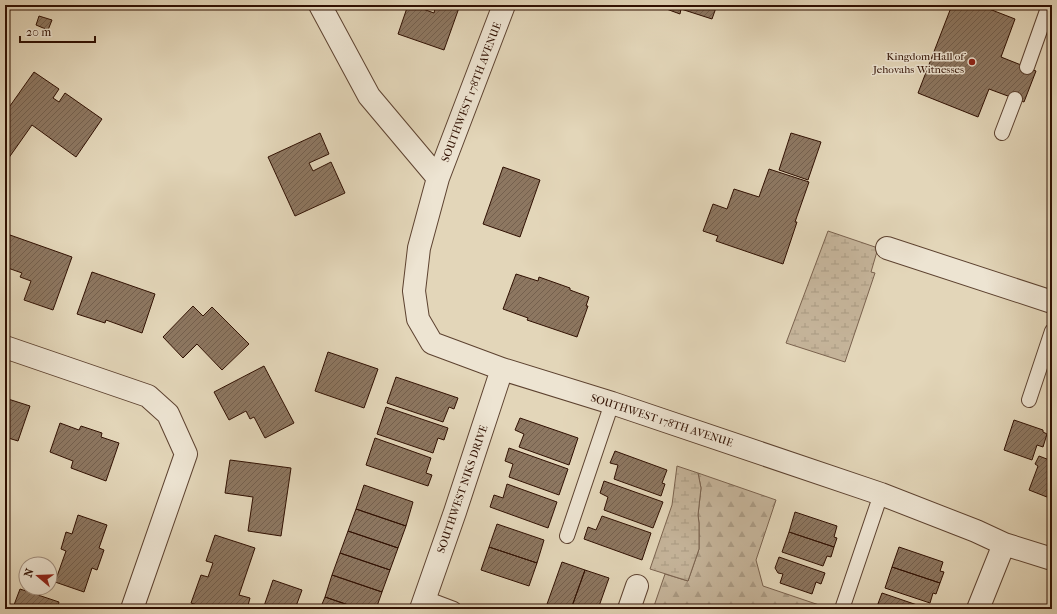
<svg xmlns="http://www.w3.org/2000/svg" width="1057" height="614" viewBox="0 0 1057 614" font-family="'IM FELL French Canon',serif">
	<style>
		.forest { fill: url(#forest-firs); stroke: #7a624e }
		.wetland { fill: url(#wetland-marsh); stroke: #7a624e }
		.building { fill: url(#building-hatch); stroke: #301002 }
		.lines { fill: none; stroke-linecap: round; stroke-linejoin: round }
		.lane-casing { stroke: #5d4230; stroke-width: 16 }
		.street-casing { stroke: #5d4230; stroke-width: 24 }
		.lane { stroke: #ede4d2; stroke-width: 14 }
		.street { stroke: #ede4d2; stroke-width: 22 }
		.poi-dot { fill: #8f2418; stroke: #ede4d2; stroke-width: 1.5 }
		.labels { text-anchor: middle; stroke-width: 3; stroke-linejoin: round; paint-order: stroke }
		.poi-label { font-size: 11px; fill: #301002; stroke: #ede4d2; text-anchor: end }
		.street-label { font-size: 11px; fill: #301002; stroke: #ede4d2 }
	</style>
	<defs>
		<pattern id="forest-firs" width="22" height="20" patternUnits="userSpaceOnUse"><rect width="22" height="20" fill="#c5b49a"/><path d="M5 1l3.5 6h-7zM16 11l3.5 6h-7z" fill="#aa9a83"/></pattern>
		<pattern id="wetland-marsh" width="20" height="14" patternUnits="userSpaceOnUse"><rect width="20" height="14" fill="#c5b49a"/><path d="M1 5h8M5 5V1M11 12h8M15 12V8" fill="none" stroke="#aa9a83"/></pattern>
		<pattern id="building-hatch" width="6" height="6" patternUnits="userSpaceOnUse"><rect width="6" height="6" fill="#8d7761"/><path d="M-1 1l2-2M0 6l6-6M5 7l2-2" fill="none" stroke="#74604e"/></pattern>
	</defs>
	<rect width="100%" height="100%" fill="#e3d6b9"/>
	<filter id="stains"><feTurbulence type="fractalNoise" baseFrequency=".005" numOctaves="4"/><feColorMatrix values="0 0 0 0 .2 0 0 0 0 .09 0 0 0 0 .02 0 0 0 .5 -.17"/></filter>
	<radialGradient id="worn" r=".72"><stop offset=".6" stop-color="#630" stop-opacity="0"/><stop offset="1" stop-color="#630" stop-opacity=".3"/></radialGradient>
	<path class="forest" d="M698 473 776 500 756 560 763 586 828 608V609H653L665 574 688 581 699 549V523L698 515 701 488Z"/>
	<path class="wetland" d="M828 231 878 248 871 272 875 273 845 362 786 343Z
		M677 466 698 473 701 488 698 515 699 523V549L688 581 650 569 672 505Z"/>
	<path class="building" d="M408 5H425L423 9 434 13 436 5H460L444 50 398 34Z
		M662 5H717L712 19 681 9 680 14 661 7Z
		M952 5H979L1015 19 1001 57 1036 71 1024 102 989 89 978 117 918 93Z
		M39 16 52 20 48 30 36 25Z
		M34 72 59 89 53 98 59 102 65 93 102 119 76 157 32 125 8 159 5 158V113Z
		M320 133 329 154 309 163 313 171 331 162 345 193 295 216 268 157Z
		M791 133 821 142 808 180 779 170Z
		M503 167 540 180 520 237 483 224Z
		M769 169 809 182 795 222H797L783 264 716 241 718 236 703 231 713 204 727 209 734 189 759 197Z
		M10 235 72 257 53 310 24 300 31 281 20 277 22 273 5 267V251Z
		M92 272 155 294 142 333 106 320 105 323 77 314Z
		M516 274 538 281 539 277 570 288V290L589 297 586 306H588L577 337 527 320 528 318 503 309Z
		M193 306 203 316 212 307 249 344 222 370 197 344 183 358 163 337Z
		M328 352 378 369 364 408 315 391Z
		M264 366 294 423 265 438 254 417 250 419 246 411 229 420 214 392Z
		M396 377 458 398 454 409 449 407 443 422 387 403Z
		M5 398 30 406 18 441 5 437Z
		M386 407 448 428 444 440 438 438 433 453 377 434Z
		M520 418 578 438 569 465 519 447 524 434 515 430Z
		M1014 420 1043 430V432L1047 434 1043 447 1037 445 1032 460 1004 450Z
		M60 423 79 430 81 426 102 433 101 437 119 443 106 481 71 468 73 461 50 452Z
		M375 438 431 458 426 473 432 475 428 486 366 465Z
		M509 448 568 469 559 495 509 477 513 464 505 461Z
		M615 451 667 470 662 483 665 484 661 496 614 479 618 465 610 463Z
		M1039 456 1052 461V499L1029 490 1038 466 1035 464Z
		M230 460 291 468 281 536 248 531 253 497 225 493Z
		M604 481 663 502 653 528 604 510 608 497 600 493Z
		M507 484 557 502 548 528 490 507 494 495 503 498Z
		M364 485 413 502 406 526 356 509Z
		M356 509 406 526 398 548 348 531Z
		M795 512 837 526 834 537 837 538 834 547 789 532Z
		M78 515 107 525 99 548 104 550 97 570 92 568 84 592 55 582 66 551 61 549 66 532 72 534Z
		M602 516 651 533 642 560 584 539 588 527 596 530Z
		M497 524 544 540 537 563 489 547Z
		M348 531 398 548 390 570 340 553Z
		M789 532 834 547 831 557 827 556 823 566 782 552Z
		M215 535 255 548 239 595 250 598 247 609H209L191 603 201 575 208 577 213 563 206 561Z
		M489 547 537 563 529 586 481 570Z
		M899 547 943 562 940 571 944 572 940 583 892 567Z
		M340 553 390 570 382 592 332 575Z
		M779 557 825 573 821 584 816 582 812 594 780 583 783 574 778 573 775 568Z
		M562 562 585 570 571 609H550L546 607Z
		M892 567 940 583 936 594 933 593 930 603 885 588Z
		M585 570 609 578 598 609H571Z
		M332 575 382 592 376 609H360L325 597Z
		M273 580 302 590 295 609H263Z
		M20 589 59 602 58 606 67 609H24L14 605Z
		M882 593 926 608V609H876Z
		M325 597 360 609H320Z"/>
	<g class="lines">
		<g class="lane-casing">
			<path id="lane" d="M1027 67 1049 5
				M1002 133 1015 99
				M1029 400 1052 331
				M567 536 612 403
				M425 598 454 609
				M842 609 881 494"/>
		</g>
		<g class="street-casing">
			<path id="street" d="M320 5 369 96 438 178 419 248 414 291 418 319 432 343 502 369 612 403 881 494 976 531 1004 544 1052 559
				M438 178 504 5
				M887 248 1052 302
				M5 347 148 396 168 414 186 454 132 609
				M421 609 455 512 502 369
				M629 609 637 586
				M978 609 1004 544"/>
		</g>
		<use href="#lane" class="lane"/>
		<use href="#street" class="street"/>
	</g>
	<circle class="poi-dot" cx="972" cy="62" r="4"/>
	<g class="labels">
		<g class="poi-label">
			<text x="964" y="60">Kingdom Hall of<tspan x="964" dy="13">Jehovahs Witnesses</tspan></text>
		</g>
		<g class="street-label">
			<text transform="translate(471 92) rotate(-69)" y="4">SOUTHWEST 178TH AVENUE</text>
			<text transform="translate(662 420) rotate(18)" y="4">SOUTHWEST 178TH AVENUE</text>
			<text transform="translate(462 489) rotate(-71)" y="4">SOUTHWEST NIKS DRIVE</text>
		</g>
	</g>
	<rect width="1057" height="614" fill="none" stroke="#e3d6b9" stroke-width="20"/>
	<rect x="6" y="6" width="1045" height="602" fill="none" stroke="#301002" stroke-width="2"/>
	<rect x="10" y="10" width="1037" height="594" fill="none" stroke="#301002"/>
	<g transform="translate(38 576) rotate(289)"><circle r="19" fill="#ede4d2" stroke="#a18f7f"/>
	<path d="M0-3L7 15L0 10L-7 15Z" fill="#8f2418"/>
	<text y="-6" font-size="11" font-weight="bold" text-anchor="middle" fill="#301002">N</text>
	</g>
	<path d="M20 36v6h75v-6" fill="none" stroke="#301002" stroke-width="2"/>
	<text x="26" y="36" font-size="12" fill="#301002" stroke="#ede4d2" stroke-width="3" paint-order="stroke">20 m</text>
	<rect width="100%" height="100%" filter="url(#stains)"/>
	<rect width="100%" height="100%" fill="url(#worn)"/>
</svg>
